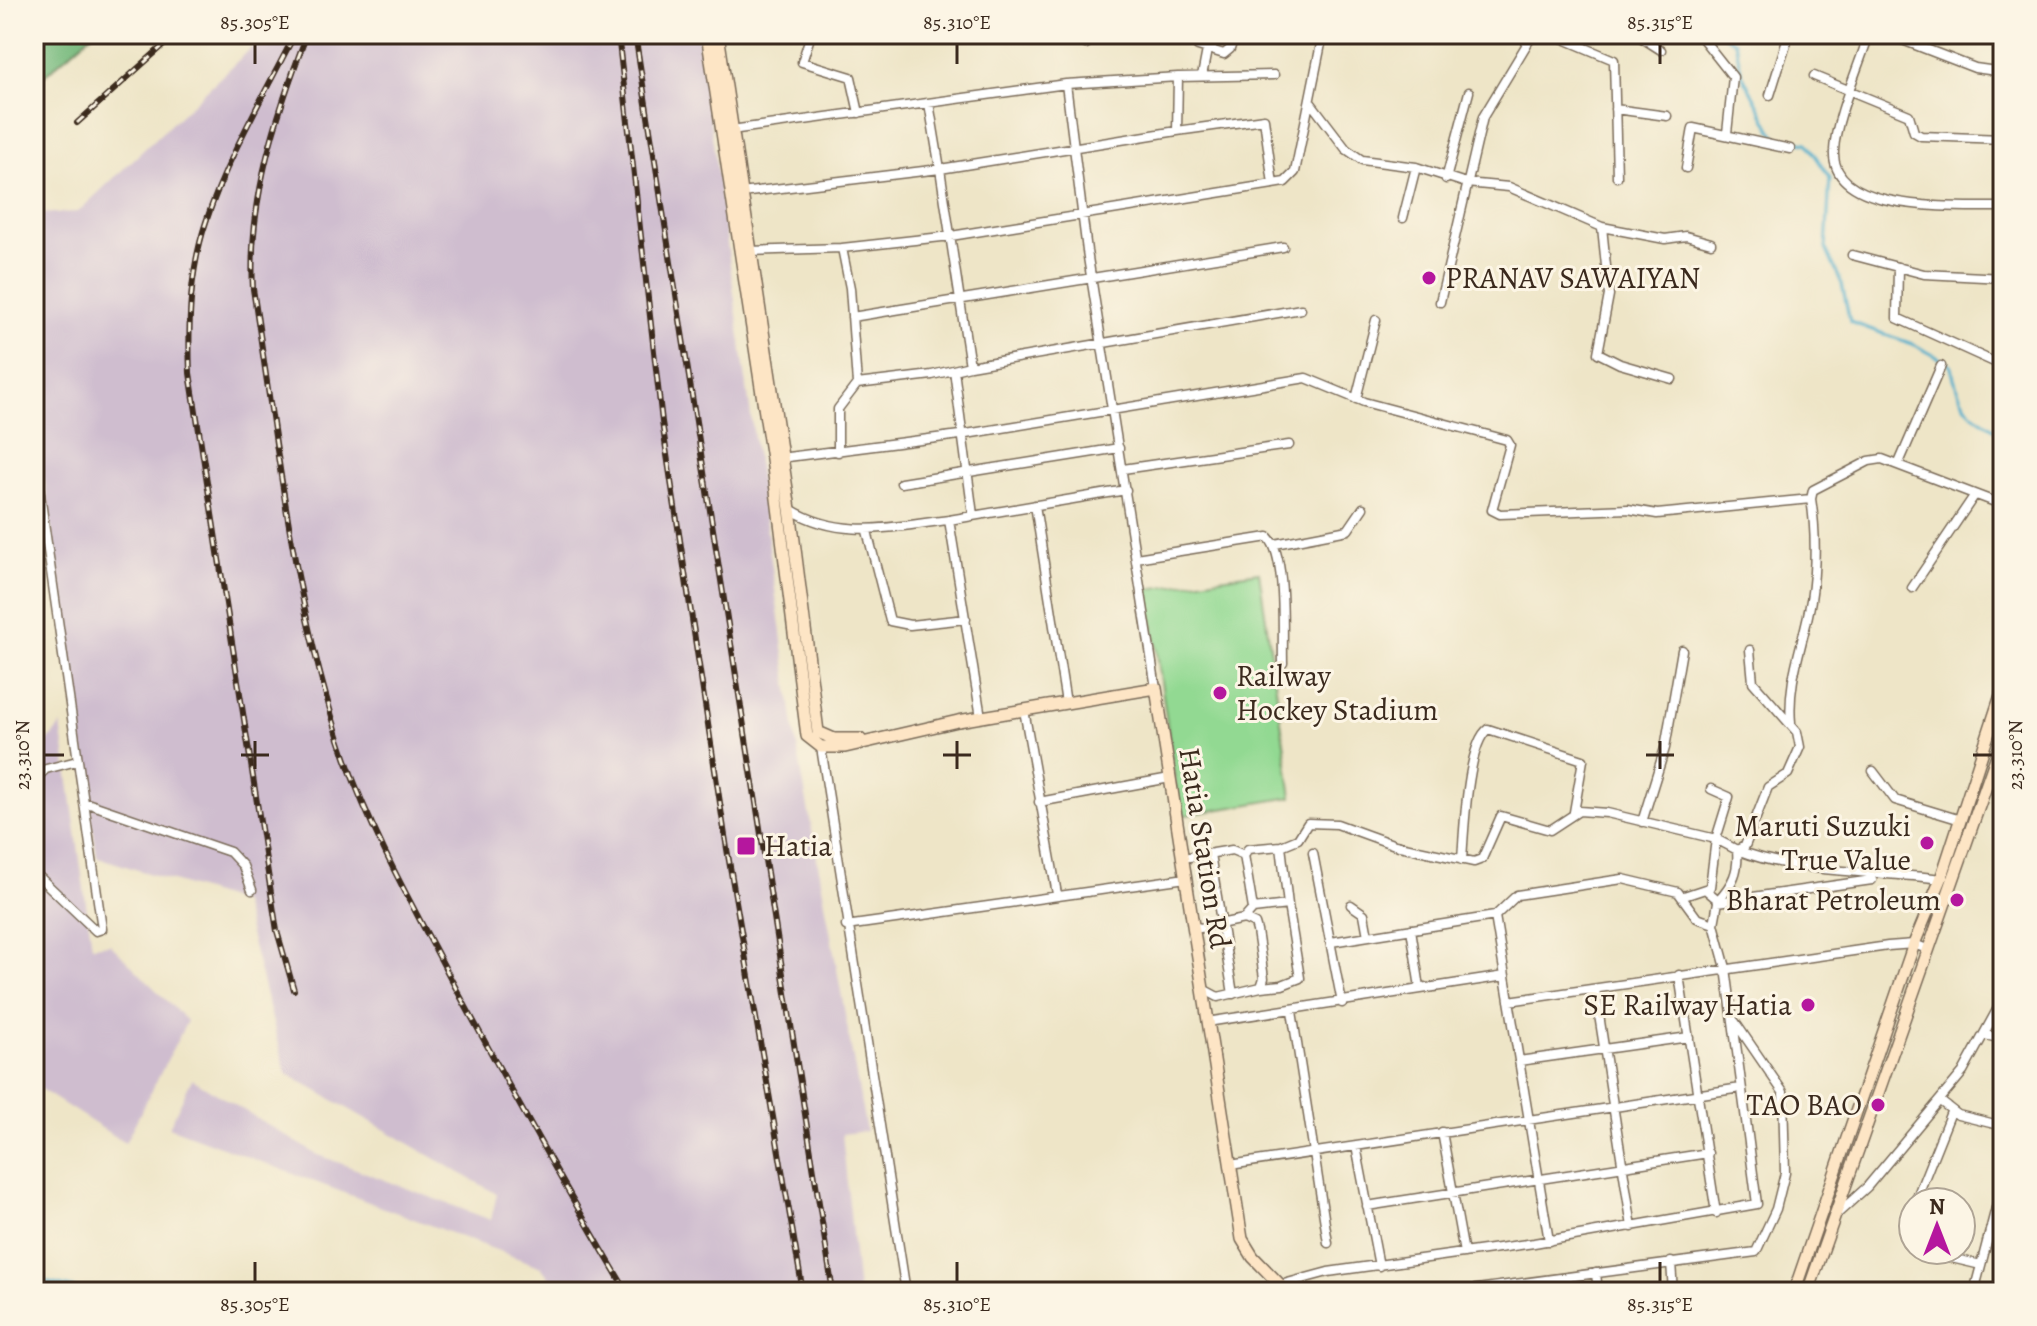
<svg xmlns="http://www.w3.org/2000/svg" width="2037" height="1326" viewBox="0 0 2037 1326" font-family="Alegreya,serif">
	<style>
		.industrial { fill: #cfbdcf }
		.green { fill: #92d992; stroke: #668258; stroke-width: 2 }
		.forest { fill: #75b97c; stroke: #58724d; stroke-width: 2 }
		.lines { fill: none; stroke-linecap: round; stroke-linejoin: round }
		.stream { stroke: #4daecc; stroke-width: 3 }
		.street-casing { stroke: #7a6b59; stroke-width: 11 }
		.secondary-casing { stroke: #7a6b59; stroke-width: 14 }
		.street { stroke: #fff; stroke-width: 8 }
		.secondary { stroke: #fde5c5; stroke-width: 11 }
		.rail-casing { stroke: #3b2a1e; stroke-width: 6 }
		.rail { stroke: #fcf5e5; stroke-width: 3; stroke-dasharray: 9; stroke-linecap: butt }
		.ticks { fill: none; stroke: #3b2a1e; stroke-width: 3 }
		.poi-dot { fill: #b5179e; stroke: #fcf5e5; stroke-width: 3 }
		.labels { text-anchor: middle; stroke-width: 6; stroke-linejoin: round; paint-order: stroke }
		.poi-label { font-size: 30px; fill: #3b2a1e; stroke: #fcf5e5; text-anchor: end }
		.street-label { font-size: 30px; fill: #3b2a1e; stroke: #fcf5e5 }
		.neatline { fill: none; stroke: #3b2a1e; stroke-width: 3 }
		.ticks-label { font-size: 20px; text-anchor: middle; fill: #3b2a1e }
	</style>
	<rect width="100%" height="100%" fill="#fcf5e5"/>
	<filter id="ink" filterUnits="userSpaceOnUse"><feTurbulence type="fractalNoise" baseFrequency=".0125" numOctaves="2"/><feDisplacementMap in="SourceGraphic" scale="16" xChannelSelector="R" yChannelSelector="G"/><feConvolveMatrix kernelMatrix="1 2 1 2 8 2 1 2 1" color-interpolation-filters="sRGB"/></filter>
	<filter id="wash" filterUnits="userSpaceOnUse"><feTurbulence type="fractalNoise" baseFrequency=".006" numOctaves="4" result="noise"/><feDisplacementMap in="SourceGraphic" scale="32" xChannelSelector="R" yChannelSelector="G"/><feGaussianBlur stdDeviation="1.8" result="paint"/><feColorMatrix in="noise" values="0 0 0 0 0 0 0 0 0 0 0 0 0 0 0 0 0 1.4 0 .05"/><feComposite in="paint" operator="in"/></filter>
	<g filter="url(#wash)">
		<rect width="100%" height="100%" fill="#eee5c7"/>
		<path class="industrial" d="M266 34H698L796 741 866 1131 842 1134 858 1292H561L541 1267 169 1127 192 1079 316 1154 491 1220 497 1194 286 1073 242 903 97 857 34 405V214L78 212Z
			M61 725 92 946 110 944 187 1021 125 1143 34 1085V758Z"/>
		<path class="green" d="M1259 572 1292 797 1180 816 1148 589Z"/>
		<path class="forest" d="M34 34H92L34 85Z"/>
		<g class="lines">
			<path class="stream" d="M1722 34 1735 42 1742 74 1772 131 1779 139 1807 143 1830 178 1826 249 1842 284 1850 322 1915 345 1950 364C1962 408 1964 410 2003 434
				M34 1276 49 1283 89 1292"/>
		</g>
	</g>
	<g filter="url(#ink)">
		<g class="lines">
			<g class="street-casing">
				<path id="street" d="M811 34 802 62 851 77 859 113
					M1199 34 1198 46 1224 54 1230 49 1235 34
					M1552 34 1614 60 1617 177
					M1636 34 1661 50
					M1699 34 1733 77 1727 133
					M1869 34C1859 66 1835 120 1834 151 1830 215 1962 206 2003 207
					M1887 34 1975 68 2003 72
					M1086 44 1087 34
					M1202 76 1207 50
					M1814 76 1909 115 1914 132 1921 136 2003 139
					M1178 77 1274 75
					M1770 95 1789 34
					M1311 103 1346 149 1362 160 1416 167 1466 183 1509 187 1602 227 1609 295 1598 353 1620 364 1672 379
					M1615 109 1667 116
					M731 130 1066 84 1087 251 1156 688
					M1686 168 1693 128 1790 149
					M1446 179 1469 92
					M1273 184 1285 182 1295 172 1323 34
					M741 193 940 169 929 103
					M1403 218 1416 167
					M1602 227 1665 239 1686 236 1711 243
					M842 248 951 236 1273 184 1264 119 1177 131
					M748 251 842 248 850 288 857 384 932 375 970 366 940 169 1177 131 1178 77 1066 84
					M1852 255 1924 274 2003 278
					M1898 267 1897 318 2003 366
					M1440 302 1483 117 1533 34
					M852 317 1283 247
					M970 366 1301 309
					M954 370 973 515
					M1356 399 1376 320
					M34 452 102 929 96 931 34 872
					M838 452V409L857 384
					M780 458 960 435 1306 378 1364 402 1507 440 1510 445 1492 510 1500 514 1628 509 1657 514 1811 499 1813 490 1869 461 1882 459 2003 505
					M1899 463 1941 366
					M1123 469 1289 445
					M901 483 1119 448
					M1035 505 1066 703
					M790 509C843 541 892 526 949 520
					M867 531 890 621 910 625 966 619
					M1275 544 1348 530 1363 508
					M1136 558 1268 537C1287 556 1282 634 1283 663
					M1912 588 1974 496
					M1024 710 1057 894
					M981 717 949 520 1126 490
					M1791 723C1787 679 1804 643 1811 600 1816 568 1816 530 1811 499
					M821 747 906 1292
					M1873 771 1895 800 1961 820
					M34 780 46 769 77 761
					M84 802 230 852 243 866 252 890
					M1039 802 1170 778
					M1642 822 1665 748 1682 650
					M1281 846 1298 839 1308 823 1337 824 1395 845 1474 862 1482 859 1501 816 1550 830 1579 811 1607 813 1716 839 1729 797 1711 789
					M1313 853 1342 1003
					M1210 854 1233 994
					M1244 855 1248 849 1281 846 1288 905 1253 909
					M1183 858 1232 850 1244 855 1253 909 1244 919 1200 928 1194 926
					M1462 860C1464 833 1467 744 1488 729L1583 760 1574 812
					M1705 889 1710 887 1716 839 1737 850 1745 846 1768 787 1788 774 1800 747 1797 732 1753 682 1750 650
					M1684 896 1705 889 1718 900C1733 884 1739 871 1737 850 1802 875 1872 870 1941 879
					M1351 905 1364 914 1368 936
					M846 926 1186 878
					M1411 929 1420 988
					M1331 942 1495 916
					M1679 975 1716 1213
					M1505 976 1495 916 1517 895 1609 881 1623 879 1678 892 1697 918 1714 924
					M1261 987 1282 985 1300 978 1288 905
					M1203 989 1218 997 1261 987 1264 978 1257 931 1255 924 1244 919
					M1595 989 1632 1227
					M1509 1001 1888 946 1914 944 1927 949
					M1292 1011 1328 1243
					M1207 1022 1505 976 1549 1241
					M1985 1035 2003 1039
					M1519 1061 1689 1037
					M1940 1101 1958 1115 2003 1126
					M1442 1132 1464 1253
					M1356 1146 1379 1266
					M1230 1165 1741 1088
					M1915 1202 1951 1112
					M1367 1206 1708 1153
					M1836 1215 1867 1187 1963 1072 2003 999
					M1918 1250 1981 1265
					M1671 1262 1673 1292
					M1596 1273 1598 1292
					M1280 1285 1328 1272 1534 1243 1757 1204 1726 968 1714 924 1718 902 1872 880
					M1454 1292 1756 1252 1776 1209 1785 1173 1783 1092 1735 1022
					M1974 1292 2003 1181"/>
			</g>
			<g class="secondary-casing">
				<path id="secondary" d="M707 34 772 459 807 736 821 747H845L958 721 1156 688 1242 1239 1253 1257 1287 1292
					M718 34 790 509 818 732 834 739H860
					M1794 1292 1914 944 1941 879 2003 689
					M1808 1292 2003 738"/>
			</g>
			<use href="#street" class="street"/>
			<use href="#secondary" class="secondary"/>
			<g class="rail-casing">
				<path id="rail" d="M307 34C276 115 248 201 253 289 278 446 293 606 345 757 372 835 414 908 452 981 508 1085 566 1190 627 1292
					M618 34 662 422 727 849 803 1292
					M635 34 833 1292
					M77 123 176 34
					M294 990 277 931 190 373C188 322 190 270 206 222 226 160 265 93 295 34"/>
			</g>
			<use href="#rail" class="rail"/>
		</g>
	</g>
	<path class="ticks" d="M255 44V64M957 44V64M1660 44V64M255 741V769M957 741V769M1660 741V769M44 755H64M241 755H269M943 755H971M1646 755H1674M1973 755H1993M255 1262V1282M957 1262V1282M1660 1262V1282"/>
	<g class="poi-dot">
		<circle cx="1429" cy="278" r="8"/>
		<circle cx="1220" cy="693" r="8"/>
		<circle cx="1927" cy="843" r="8"/>
		<rect x="736" y="836" width="20" height="20" rx="4"/>
		<circle cx="1957" cy="900" r="8"/>
		<circle cx="1808" cy="1005" r="8"/>
		<circle cx="1878" cy="1105" r="8"/>
	</g>
	<g class="labels">
		<g class="poi-label">
			<text x="1445" y="288" text-anchor="start">PRANAV SAWAIYAN</text>
			<text x="1236" y="686" text-anchor="start">Railway<tspan x="1236" dy="34">Hockey Stadium</tspan></text>
			<text x="1911" y="836">Maruti Suzuki<tspan x="1911" dy="34">True Value</tspan></text>
			<text x="764" y="856" text-anchor="start">Hatia</text>
			<text x="1941" y="910">Bharat Petroleum</text>
			<text x="1792" y="1015">SE Railway Hatia</text>
			<text x="1862" y="1115">TAO BAO</text>
		</g>
		<g class="street-label">
			<text transform="translate(1205 848) rotate(81)" y="10">Hatia Station Rd</text>
		</g>
	</g>
	<rect width="2037" height="1326" fill="none" stroke="#fcf5e5" stroke-width="88"/>
	<g transform="translate(1937 1226)"><circle r="38" fill="#fcf5e5" stroke="#afa495" stroke-width="2"/>
	<path d="M0-6L14 30L0 20L-14 30Z" fill="#b5179e"/>
	<text y="-12" font-size="22" font-weight="bold" text-anchor="middle" fill="#3b2a1e">N</text>
	</g>
	<rect x="44" y="44" width="1949" height="1238" class="neatline"/>
	<g class="ticks-label">
		<text x="255" y="29">85.305°E</text>
		<text x="957" y="29">85.310°E</text>
		<text x="1660" y="29">85.315°E</text>
		<text transform="translate(22 755) rotate(-90)" y="7">23.310°N</text>
		<text transform="translate(2015 755) rotate(-90)" y="7">23.310°N</text>
		<text x="255" y="1311">85.305°E</text>
		<text x="957" y="1311">85.310°E</text>
		<text x="1660" y="1311">85.315°E</text>
	</g>
</svg>
